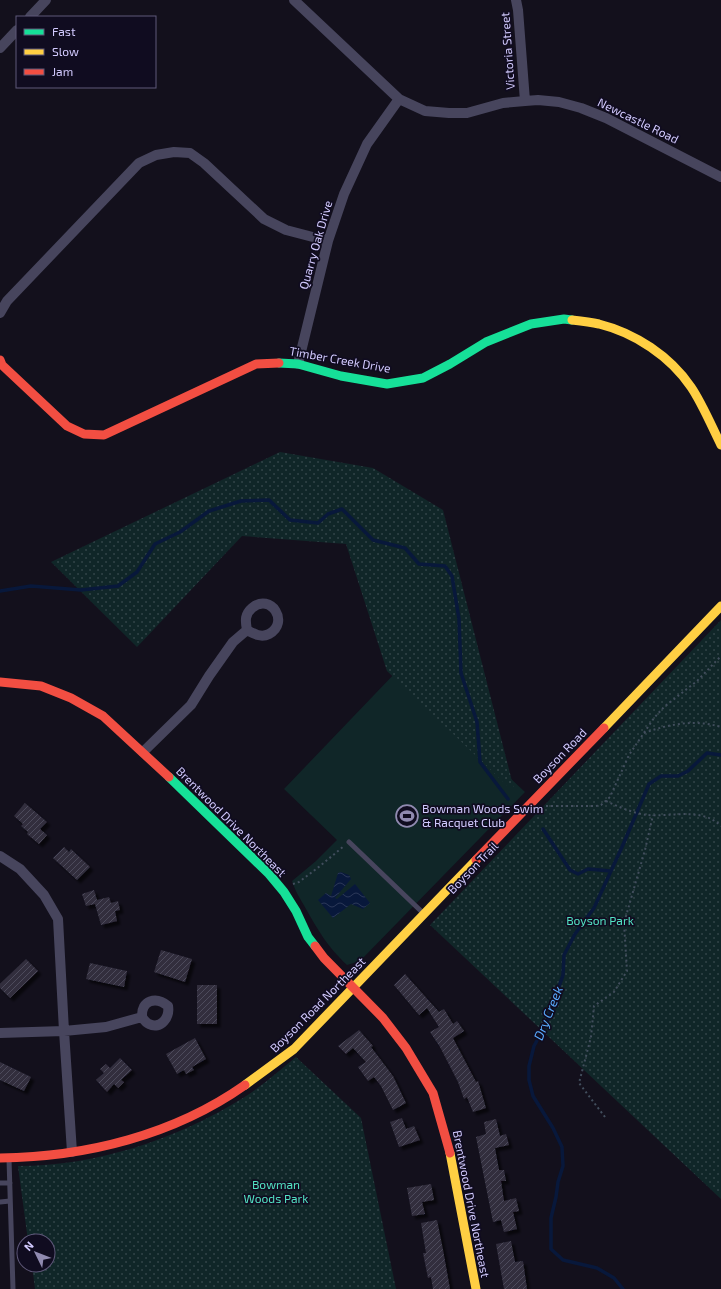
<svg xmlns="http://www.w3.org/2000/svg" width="721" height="1289" viewBox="0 0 721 1289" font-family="'Exo 2',sans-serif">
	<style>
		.grass { fill: #102628 }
		.park { fill: url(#park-dots) }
		.water { fill: url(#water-waves) }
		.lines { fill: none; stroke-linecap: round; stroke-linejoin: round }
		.stream { stroke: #08183b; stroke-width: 3.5 }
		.building { fill: url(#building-hatch); filter: url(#shadow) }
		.path { stroke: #424e5d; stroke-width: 2; stroke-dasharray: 2 3; stroke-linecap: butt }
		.lane { stroke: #47455d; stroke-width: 5 }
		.street { stroke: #47455d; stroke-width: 10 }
		.fast { stroke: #16e098; stroke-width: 9 }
		.slow { stroke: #ffcf43; stroke-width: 9 }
		.jam { stroke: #f24e42; stroke-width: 9 }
		.labels { text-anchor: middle; stroke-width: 3.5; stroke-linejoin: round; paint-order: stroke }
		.street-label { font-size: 12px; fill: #d3cbff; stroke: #100c20 }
		.poi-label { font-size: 12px; fill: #d3cbff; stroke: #100c20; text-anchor: start }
		.park-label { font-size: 12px; fill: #53e3c4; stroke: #100c20 }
		.water-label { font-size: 13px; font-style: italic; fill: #59acff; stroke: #100c20 }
	</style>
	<defs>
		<pattern id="park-dots" width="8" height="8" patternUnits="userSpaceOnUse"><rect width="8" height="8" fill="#102628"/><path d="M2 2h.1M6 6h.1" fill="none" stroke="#324448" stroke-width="1.8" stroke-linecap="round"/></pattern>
		<pattern id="water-waves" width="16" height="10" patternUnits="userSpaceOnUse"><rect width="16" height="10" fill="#08183b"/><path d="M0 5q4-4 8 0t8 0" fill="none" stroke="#2b3858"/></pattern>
		<pattern id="building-hatch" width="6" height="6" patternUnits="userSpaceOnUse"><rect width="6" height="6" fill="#312e3e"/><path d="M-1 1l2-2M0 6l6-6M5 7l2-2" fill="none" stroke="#4e4b5b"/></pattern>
		<filter id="shadow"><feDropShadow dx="3.5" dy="3.5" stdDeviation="1" flood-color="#0009"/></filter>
	</defs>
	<rect width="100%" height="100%" fill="#13101c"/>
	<path class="grass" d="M397 671 525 792 360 961 347 965C328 947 319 932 306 909 301 900 295 891 292 881L316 861 337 840 284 789Z"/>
	<path class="park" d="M280 452 373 468 443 510 515 793 387 671 346 544 242 536 137 647 51 562Z
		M721 620V1199L430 925Z
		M296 1057 361 1118 396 1289H35L32 1265H48V1241H28L18 1166C97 1166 177 1139 243 1098 262 1086 279 1071 296 1057Z"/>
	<path class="water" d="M341 872 349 875 351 879 335 898 337 899 355 884 370 903 363 909 351 904 333 918 318 900 326 893 331 896 338 873Z"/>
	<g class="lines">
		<path class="stream" d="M0 591 31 586 81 590 118 586 137 572 155 544 180 532 209 511 241 501 269 500 290 520 318 523 328 514 342 509 373 540 405 548 419 564 445 566 452 576 459 619 461 673 477 722 480 762 508 799
			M543 829 570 870 578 874 588 869 611 871
			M623 1289 614 1278 597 1268 563 1260 551 1249V1218L556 1197 558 1182 563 1166 562 1147 553 1128 533 1096 529 1080V1066L534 1046 546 1024 563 975 564 955 575 934 594 908 622 847 649 784 661 776H678L688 771 707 753 721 755"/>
	</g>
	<path class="building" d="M25 803 47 822 40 829 47 835 39 844 27 834 28 832 21 826 23 824 14 816Z
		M64 847 69 852 71 849 90 867 77 880 53 858Z
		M94 890 97 900 109 897 111 903 118 901 120 910 115 911 117 921 101 925 95 904 86 906 82 894Z
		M161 950 192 959 185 982 154 972Z
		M26 959 38 971 10 998 0 988V984Z
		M90 963 127 971 124 987 86 979Z
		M405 974 439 1012 444 1009 453 1024 457 1021 464 1031 453 1038 476 1082 478 1081 486 1108 473 1112 467 1097 464 1099 458 1082 440 1047 430 1032 439 1027 427 1008 419 1015 394 985Z
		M197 985H217V1024H197Z
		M359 1030 373 1046 371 1047 393 1076 406 1103 393 1110 381 1086 374 1077 368 1081 358 1067 366 1062 353 1048 346 1054 338 1046Z
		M195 1038 206 1059 192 1067 194 1070 186 1074 184 1070 177 1074 166 1054Z
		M120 1058 132 1070 121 1080 124 1082 118 1088 114 1084 107 1092 96 1080 104 1073 100 1069 106 1064 110 1068Z
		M0 1062 31 1077 24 1091 0 1080Z
		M402 1118 406 1129 414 1126 420 1140 399 1147 390 1122Z
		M496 1119 500 1136 506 1134 509 1145 495 1148 499 1170H504L506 1181H501L504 1201 516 1198 519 1211 513 1212 517 1229 504 1232 501 1220 493 1222 476 1137 486 1134 484 1122Z
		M431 1184 434 1200 422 1202 425 1214 412 1216 407 1188Z
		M437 1220 443 1250 450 1289H433L431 1277 428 1278 423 1253H426L421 1223Z
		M511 1241 515 1262 523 1261 527 1289H504L496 1244Z"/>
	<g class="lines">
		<path class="path" d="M644 733C669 724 695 719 721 727
			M606 801C616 806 636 814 647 815 671 817 702 807 721 826
			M546 806H596L601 805 610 797 629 755 654 718 664 707 697 681 721 656
			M293 884 299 882 320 866 344 846
			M605 1117 579 1083 591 1037 594 1006 614 992 627 971 624 923 645 850 653 815"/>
		<path class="lane" d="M349 842 422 912
			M9 1159 13 1289
			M0 1183H10
			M0 1202 10 1201"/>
		<path class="street" d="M294 0 399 99 425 111 449 113H467L503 103 525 101 538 100 559 102 581 108 606 118 721 177
			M516 0 518 10 525 101
			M30 17 46 0
			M0 48 17 30
			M0 313 7 301 139 163 156 155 174 152 190 153 204 163 264 219 286 230 328 241
			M298 364 328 241 344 194 367 144 399 99
			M143 752 191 705 209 676 233 642 247 630C254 634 261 638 269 634 290 623 271 592 252 608 245 614 245 620 247 630
			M0 856 20 869 44 895 58 919 64 1031 72 1152
			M0 1033 64 1031 106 1027 142 1017C141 1000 156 996 168 1006 170 1017 161 1030 149 1024 146 1023 144 1020 142 1017"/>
		<path class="fast" d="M279 363 298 364 341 376 387 384 423 378 450 364 486 342 531 324 564 319 572 320
			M169 777 269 874 284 892 296 911 308 937 315 946"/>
		<path class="slow" d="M572 320C581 321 590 322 599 324 635 333 670 356 691 387 702 403 712 427 721 445
			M604 728 721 606
			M245 1085 294 1049 476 860
			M450 1153 476 1289"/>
		<path class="jam" d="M0 360 2 365 67 426 84 434 104 435 256 364 279 363
			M0 682 41 686 71 698 103 716 169 777
			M476 860 604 728
			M315 946 324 958 383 1018 406 1048 433 1093 450 1153
			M0 1158C86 1157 174 1135 245 1085"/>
	</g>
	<defs>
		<g id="stadium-ring" transform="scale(1.15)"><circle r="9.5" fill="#100c20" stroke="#908ab0" stroke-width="1.5"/><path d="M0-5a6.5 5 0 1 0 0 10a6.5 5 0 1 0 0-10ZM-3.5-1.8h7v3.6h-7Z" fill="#908ab0"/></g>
	</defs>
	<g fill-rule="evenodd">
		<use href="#stadium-ring" x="407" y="816"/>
	</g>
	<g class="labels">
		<g class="street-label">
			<text transform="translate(508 51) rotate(-94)" y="4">Victoria Street</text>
			<text transform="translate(638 121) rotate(26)" y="4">Newcastle Road</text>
			<text transform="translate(316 245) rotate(-74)" y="4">Quarry Oak Drive</text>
			<text transform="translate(340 360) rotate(10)" y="4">Timber Creek Drive</text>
			<text transform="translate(560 756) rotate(-46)" y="4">Boyson Road</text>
			<text transform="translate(231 822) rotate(45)" y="4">Brentwood Drive Northeast</text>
			<text transform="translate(473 868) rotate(-46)" y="4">Boyson Trail</text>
			<text transform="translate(318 1005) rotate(-45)" y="4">Boyson Road Northeast</text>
			<text transform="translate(471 1204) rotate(79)" y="4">Brentwood Drive Northeast</text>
		</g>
		<g class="poi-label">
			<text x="422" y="813">Bowman Woods Swim<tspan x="422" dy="14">&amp; Racquet Club</tspan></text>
		</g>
		<g class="park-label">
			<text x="600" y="925">Boyson Park</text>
			<text x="276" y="1189">Bowman<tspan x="276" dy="14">Woods Park</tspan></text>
		</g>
		<g class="water-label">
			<text transform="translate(548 1013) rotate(-68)" y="5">Dry Creek</text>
		</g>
	</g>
	<rect x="16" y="16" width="140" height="72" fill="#100c20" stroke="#5e5879"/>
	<rect x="24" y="29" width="20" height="6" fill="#16e098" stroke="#5e5879"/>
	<text x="52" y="36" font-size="12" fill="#d3cbff">Fast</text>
	<rect x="24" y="49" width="20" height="6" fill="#ffcf43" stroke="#5e5879"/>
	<text x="52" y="56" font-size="12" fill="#d3cbff">Slow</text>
	<rect x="24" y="69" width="20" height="6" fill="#f24e42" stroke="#5e5879"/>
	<text x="52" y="76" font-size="12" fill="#d3cbff">Jam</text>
	<g transform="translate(36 1253) rotate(313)"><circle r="19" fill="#100c20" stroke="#5e5879"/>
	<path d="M0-3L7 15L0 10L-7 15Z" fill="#908ab0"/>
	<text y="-6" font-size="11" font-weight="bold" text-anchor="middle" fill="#d3cbff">N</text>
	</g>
</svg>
